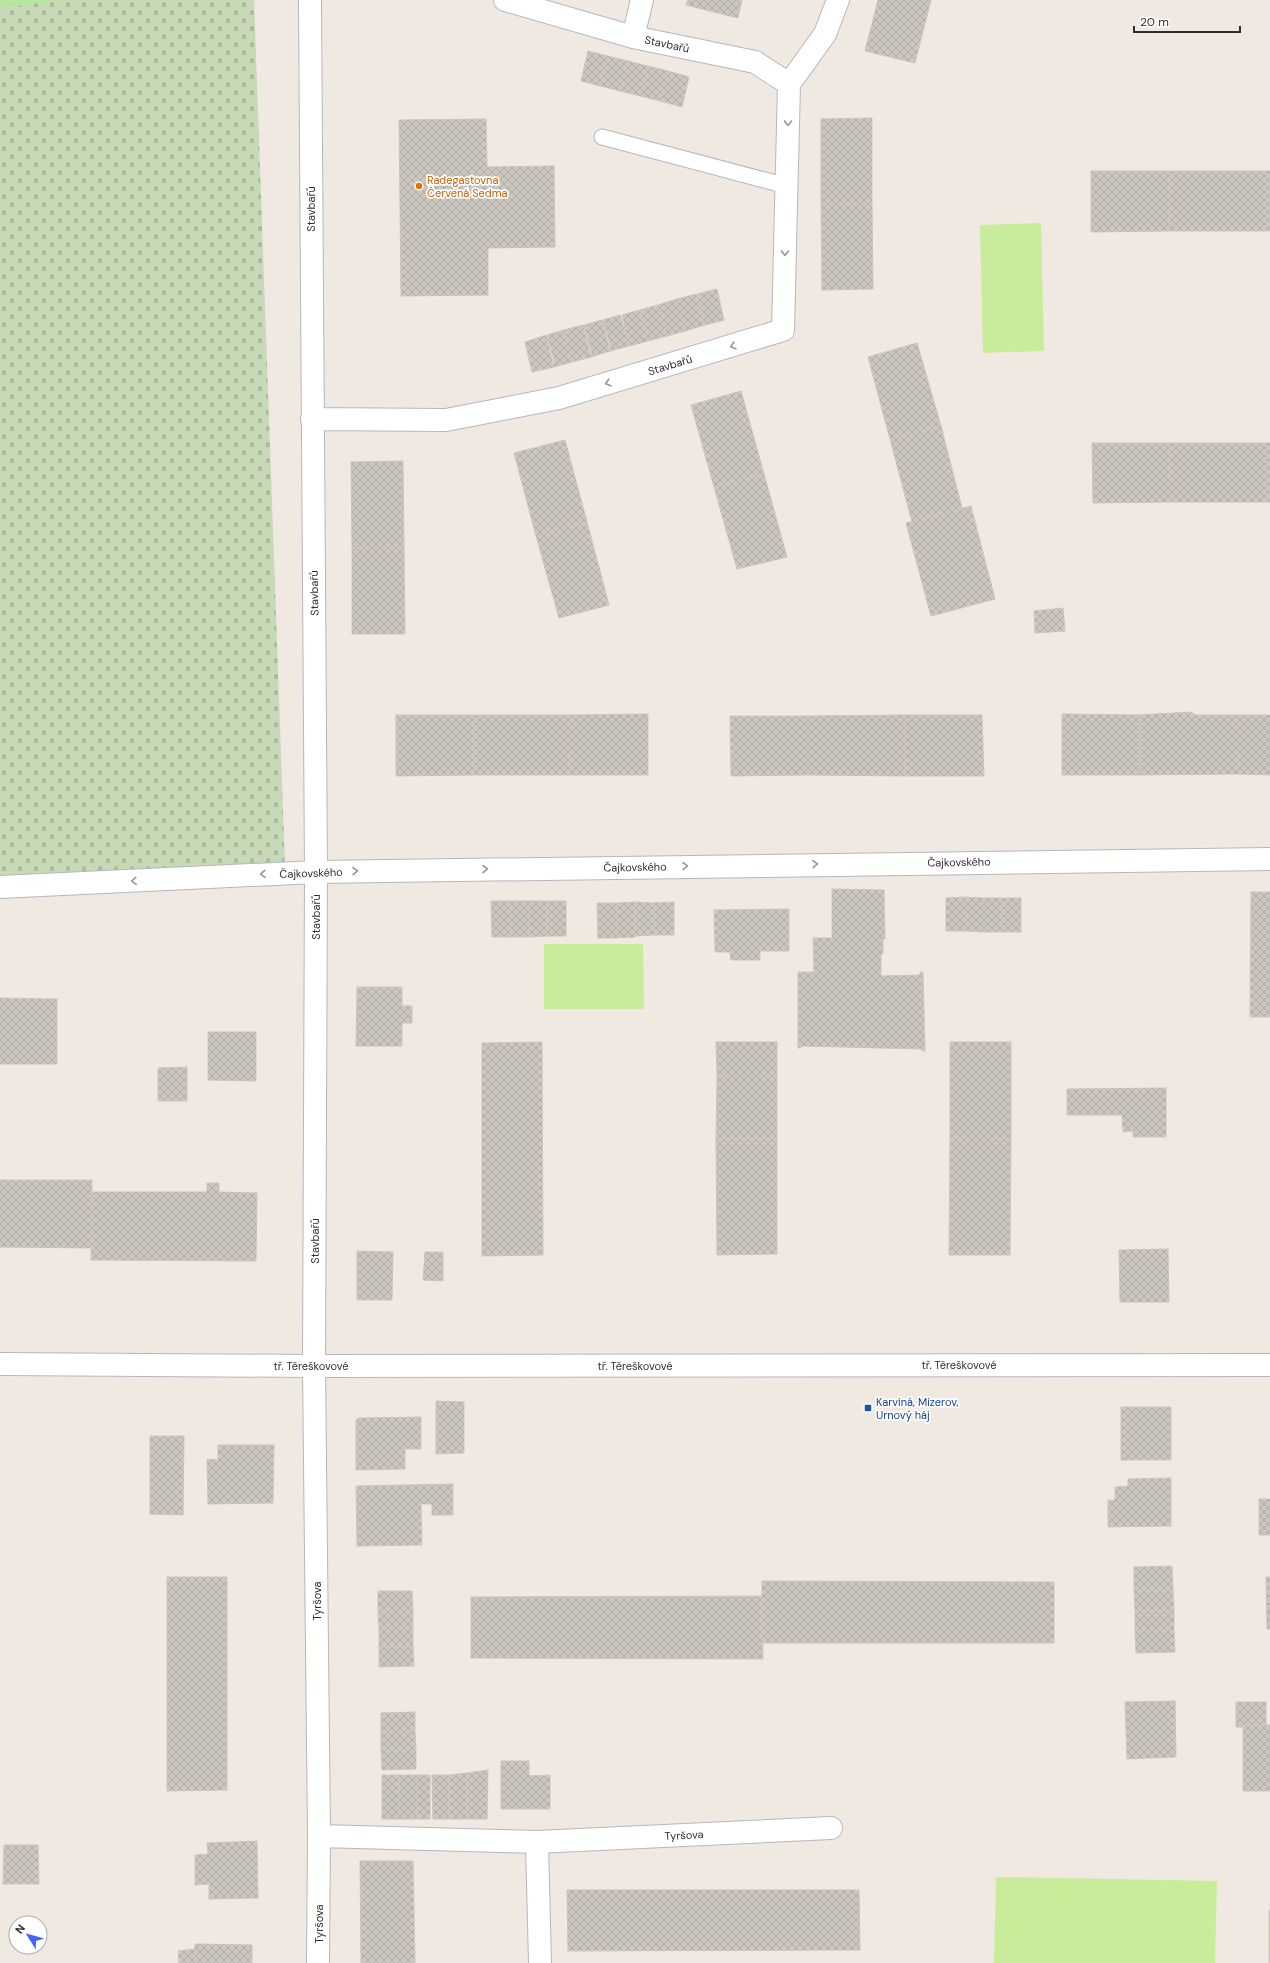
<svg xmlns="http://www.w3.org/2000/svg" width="1270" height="1963" viewBox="0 0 1270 1963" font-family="'DM Sans',sans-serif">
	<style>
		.grass { fill: #b6e59e }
		.cemetery { fill: url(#cemetery-stones) }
		.pitch { fill: #c9ec9a }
		.building { fill: url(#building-cross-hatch); stroke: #cbc5ba }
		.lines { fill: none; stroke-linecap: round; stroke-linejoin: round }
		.service-casing { stroke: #b4b7c1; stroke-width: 17 }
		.minor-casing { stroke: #b4b7c1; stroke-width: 24 }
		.tertiary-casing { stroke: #b4b7c1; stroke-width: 24 }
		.service { stroke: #fff; stroke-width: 15 }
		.minor { stroke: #fff; stroke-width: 22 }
		.tertiary { stroke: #fff; stroke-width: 22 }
		.oneway { stroke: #969696 }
		.food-dot { fill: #e8710a; stroke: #fff; stroke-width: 1.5 }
		.transit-dot { fill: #1a4fb4; stroke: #fff; stroke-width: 1.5 }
		.labels { text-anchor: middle; stroke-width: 3.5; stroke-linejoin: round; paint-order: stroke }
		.street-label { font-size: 11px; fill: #2e2e2e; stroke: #fff }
		.food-label { font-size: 11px; fill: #c56008; stroke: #fff; text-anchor: start }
		.transit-label { font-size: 11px; fill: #164399; stroke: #fff; text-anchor: start }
	</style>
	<defs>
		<pattern id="cemetery-stones" width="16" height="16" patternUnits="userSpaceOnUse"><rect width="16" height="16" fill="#c8d9b8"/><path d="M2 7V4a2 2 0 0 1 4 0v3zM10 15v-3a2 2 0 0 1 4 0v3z" fill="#acbb9e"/></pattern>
		<pattern id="building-cross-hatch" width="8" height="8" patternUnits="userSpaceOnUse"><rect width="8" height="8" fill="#cbc7bf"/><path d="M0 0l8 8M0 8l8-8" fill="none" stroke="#afaba4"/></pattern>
	</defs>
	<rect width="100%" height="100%" fill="#efe9e1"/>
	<path class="grass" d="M0 0H62L0 8Z"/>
	<path class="cemetery" d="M62 0H254L285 867 0 875V8Z"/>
	<path class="pitch" d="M1041 223 1044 351 983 353 980 225Z
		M544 944H643L644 1009H544Z
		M996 1877 1217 1881 1215 1963H994Z"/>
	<path class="building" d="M688 0H742L738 18 686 5Z
		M878 0H931L915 63 865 51Z
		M588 51 608 56 600 86 581 81Z
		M608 56 628 61 620 91 600 86Z
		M628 61 648 66 640 96 620 91Z
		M648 66 668 71 660 101 640 96Z
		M668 71 689 77 682 107 660 101Z
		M872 118V203L821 205V119Z
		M486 119 487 167 554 166 555 247 488 248V295L401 296 399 120Z
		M1091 171H1170L1169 231 1091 232Z
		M1170 171H1266V231H1169Z
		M1266 171H1270V231H1266Z
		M872 203 873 289 822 290 821 205Z
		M717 289 724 320 705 325 697 294Z
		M696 294 705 325 685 331 677 299Z
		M677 299 685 331 667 336 658 305Z
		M658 305 667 336 648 341 640 310Z
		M639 310 648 341 629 346 622 315Z
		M620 315 629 346 610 351 611 349 603 320Z
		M602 320 610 351 591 357 590 354H592L584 325Z
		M583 325 591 357 572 362 564 330Z
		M564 330 572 362 554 367 553 365 555 364 547 335Z
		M546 335 554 367 532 372 525 342Z
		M917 343 941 426 890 439 868 357Z
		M741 391 764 474 714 487 691 405Z
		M941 426 962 508 912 522 890 439Z
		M565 440 587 522 536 536 514 453Z
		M1092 443H1169L1171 502 1093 503Z
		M1169 443H1266L1267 502H1171Z
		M1266 443H1270V502H1267Z
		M403 461 404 547 352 548 351 462Z
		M764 474 787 557 737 569 714 487Z
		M971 506 995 599 931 616 906 523Z
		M587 522 609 605 559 618 536 536Z
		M404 547 405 634H352V548Z
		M1063 608 1065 631 1035 633 1034 611Z
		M1191 712 1195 715H1237L1238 774 1140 775V715Z
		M648 714V775H570L571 715Z
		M1062 714 1140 715V775H1062Z
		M396 715H474V775L396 776Z
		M474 715H571L570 775H474Z
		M904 715H982L984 776H905Z
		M904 715 905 776 808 775V716Z
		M1237 715H1270V775L1238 774Z
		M730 716H808V775L731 776Z
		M832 889 884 890 885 939H883V954H881V976L920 975V972H923L925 1051H922V1049L801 1046V1048H798V972H814L813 938H832Z
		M1251 892H1270V1017H1250Z
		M965 897 967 931H946V898Z
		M965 897 984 898V932L967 931Z
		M984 898H1002V932H984Z
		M1002 898H1021V932H1002Z
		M491 901H510L511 937H492Z
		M510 901H528L529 937H511Z
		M528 901H547V936L529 937Z
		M547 901H566V936H547Z
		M635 902 654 903V935L635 936Z
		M635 902V937L616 938 617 903Z
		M674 902V935H654V903Z
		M597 903H617L616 938H598Z
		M789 909V951H760V960H731L730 952H715L714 910Z
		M357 987H402V1006H412V1023H402V1046H356Z
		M0 998 57 999V1064H0Z
		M208 1032H256V1081L208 1080Z
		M542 1042 543 1255 482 1256V1043Z
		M716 1042H777V1075L717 1076Z
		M950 1042H1011V1139L950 1138Z
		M187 1067V1101H158V1068Z
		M777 1075V1139H716L717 1076Z
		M1166 1088V1137H1133V1131L1123 1132 1122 1115H1067V1089Z
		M950 1138 1011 1139 1010 1255H949Z
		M716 1139H777V1254L717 1255Z
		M0 1180H92L91 1248 0 1247Z
		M207 1183H219V1192L257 1193 256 1261 91 1260 92 1192H207Z
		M1168 1249 1169 1302H1120L1119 1250Z
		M357 1251 393 1252 392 1300H357Z
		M425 1252H443V1281L423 1280Z
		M436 1401 464 1402V1453L436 1454Z
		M1121 1407H1171V1460H1121Z
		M421 1417V1449H405V1469L356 1470V1420L359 1418Z
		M150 1436H184L183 1515 150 1514Z
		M218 1445H274L273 1503 208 1504 207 1459 218 1460Z
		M1171 1478V1526L1108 1527V1500H1115V1487L1128 1486V1479Z
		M453 1484V1515H432V1504H421L422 1545 357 1546 356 1486Z
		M1259 1499H1270V1535H1259Z
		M1172 1566 1173 1590H1134V1567Z
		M167 1577H227V1790L167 1791Z
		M1266 1577H1270V1629H1267Z
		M762 1581 1054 1582V1643H762Z
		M1134 1590H1173L1174 1611H1135Z
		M378 1591H412L413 1610 378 1611Z
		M762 1596 763 1659 471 1658V1597Z
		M413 1610V1628L379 1629 378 1611Z
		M1135 1611H1174V1630L1135 1631Z
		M413 1628V1647H379V1629Z
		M1174 1630 1175 1652 1136 1653 1135 1631Z
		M379 1647H413L414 1666 379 1667Z
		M1175 1701 1176 1757 1127 1759 1125 1702Z
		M1236 1702H1266V1725H1243L1244 1727H1236Z
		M415 1712V1731L381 1732V1713Z
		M1243 1725H1270V1791H1243Z
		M415 1731 416 1750H381V1732Z
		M381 1750H416V1769L382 1770Z
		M501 1761H529V1776L550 1775V1809H501Z
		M488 1770 487 1819H467V1773Z
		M467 1773V1819H449V1775Z
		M382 1775H399L400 1819H382Z
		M399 1775H416L417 1819H400Z
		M416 1775H430V1819H417Z
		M432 1775H449V1819H433Z
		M257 1841 258 1898 209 1899V1884L195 1885V1855L208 1854 207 1843Z
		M4 1845H38L39 1884H3Z
		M360 1861H413L415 1963H361Z
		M567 1890H859L860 1950 568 1951Z
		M1269 1910H1270V1963H1269Z
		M195 1944 252 1945V1963H195Z
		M195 1949V1963H179L178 1951Z"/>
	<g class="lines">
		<g class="service-casing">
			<path id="service" d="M602 137 787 186"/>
		</g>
		<g class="minor-casing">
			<path id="minor" d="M310 0 316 872 314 1366 319 1836 318 1963
				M505 0 633 37 755 62 789 84
				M633 37 642 0
				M312 419 446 420 508 408 559 398 783 330 789 84 825 34 838 0
				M0 887 316 872 1270 859
				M319 1836 537 1842 831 1828
				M537 1842 540 1963"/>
		</g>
		<g class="tertiary-casing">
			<path id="tertiary" d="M0 1364 314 1366 1270 1365"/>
		</g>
		<use href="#service" class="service"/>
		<use href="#minor" class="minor"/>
		<use href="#tertiary" class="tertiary"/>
	</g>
	<defs><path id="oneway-chevron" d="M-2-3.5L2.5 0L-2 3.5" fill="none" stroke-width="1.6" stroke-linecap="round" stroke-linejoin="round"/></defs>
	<g class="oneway">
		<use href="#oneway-chevron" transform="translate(788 123) rotate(91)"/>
		<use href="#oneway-chevron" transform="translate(785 253) rotate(91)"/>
		<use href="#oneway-chevron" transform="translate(733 346) rotate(163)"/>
		<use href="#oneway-chevron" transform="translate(608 383) rotate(163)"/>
		<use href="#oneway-chevron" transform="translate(815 864) rotate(-1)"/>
		<use href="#oneway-chevron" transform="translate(685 866) rotate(-1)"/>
		<use href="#oneway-chevron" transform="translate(485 869) rotate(-1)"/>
		<use href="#oneway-chevron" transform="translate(355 871) rotate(-1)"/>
		<use href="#oneway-chevron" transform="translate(263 874) rotate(177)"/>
		<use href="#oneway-chevron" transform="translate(134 881) rotate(177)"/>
	</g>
	<circle class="food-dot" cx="419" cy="186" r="4"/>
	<rect class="transit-dot" x="864" y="1404" width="8" height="8" rx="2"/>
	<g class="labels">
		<g class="street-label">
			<text transform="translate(667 44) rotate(12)" y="4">Stavbařů</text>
			<text transform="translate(311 209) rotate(-90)" y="4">Stavbařů</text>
			<text transform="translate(670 365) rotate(-17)" y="4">Stavbařů</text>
			<text transform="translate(314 593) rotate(-91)" y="4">Stavbařů</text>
			<text transform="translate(959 862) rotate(-1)" y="4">Čajkovského</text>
			<text transform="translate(635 867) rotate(-1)" y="4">Čajkovského</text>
			<text transform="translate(311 873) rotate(-2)" y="4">Čajkovského</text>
			<text transform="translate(316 917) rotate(-90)" y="4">Stavbařů</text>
			<text transform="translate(315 1241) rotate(-90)" y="4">Stavbařů</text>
			<text x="959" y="1369">tř. Těreškovové</text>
			<text x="311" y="1370">tř. Těreškovové</text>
			<text x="635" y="1370">tř. Těreškovové</text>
			<text transform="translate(317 1601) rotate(-90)" y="4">Tyršova</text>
			<text transform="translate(684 1835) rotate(-3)" y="4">Tyršova</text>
			<text transform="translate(319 1924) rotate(-90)" y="4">Tyršova</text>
		</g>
		<g class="food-label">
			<text x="427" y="184">Radegastovna<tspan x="427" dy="13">Červená Sedma</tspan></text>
		</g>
		<g class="transit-label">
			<text x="876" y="1406">Karviná, Mizerov,<tspan x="876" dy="13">Urnový háj</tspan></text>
		</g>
	</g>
	<g transform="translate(28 1935) rotate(307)"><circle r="19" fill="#ffffff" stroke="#ababab"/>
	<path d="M0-3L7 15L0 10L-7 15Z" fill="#4264fb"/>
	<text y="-6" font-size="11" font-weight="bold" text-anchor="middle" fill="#2e2e2e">N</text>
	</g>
	<path d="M1134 26v6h106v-6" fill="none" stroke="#2e2e2e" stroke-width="2"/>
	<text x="1140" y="26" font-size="12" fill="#2e2e2e" stroke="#ffffff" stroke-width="3" paint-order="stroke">20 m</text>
</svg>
